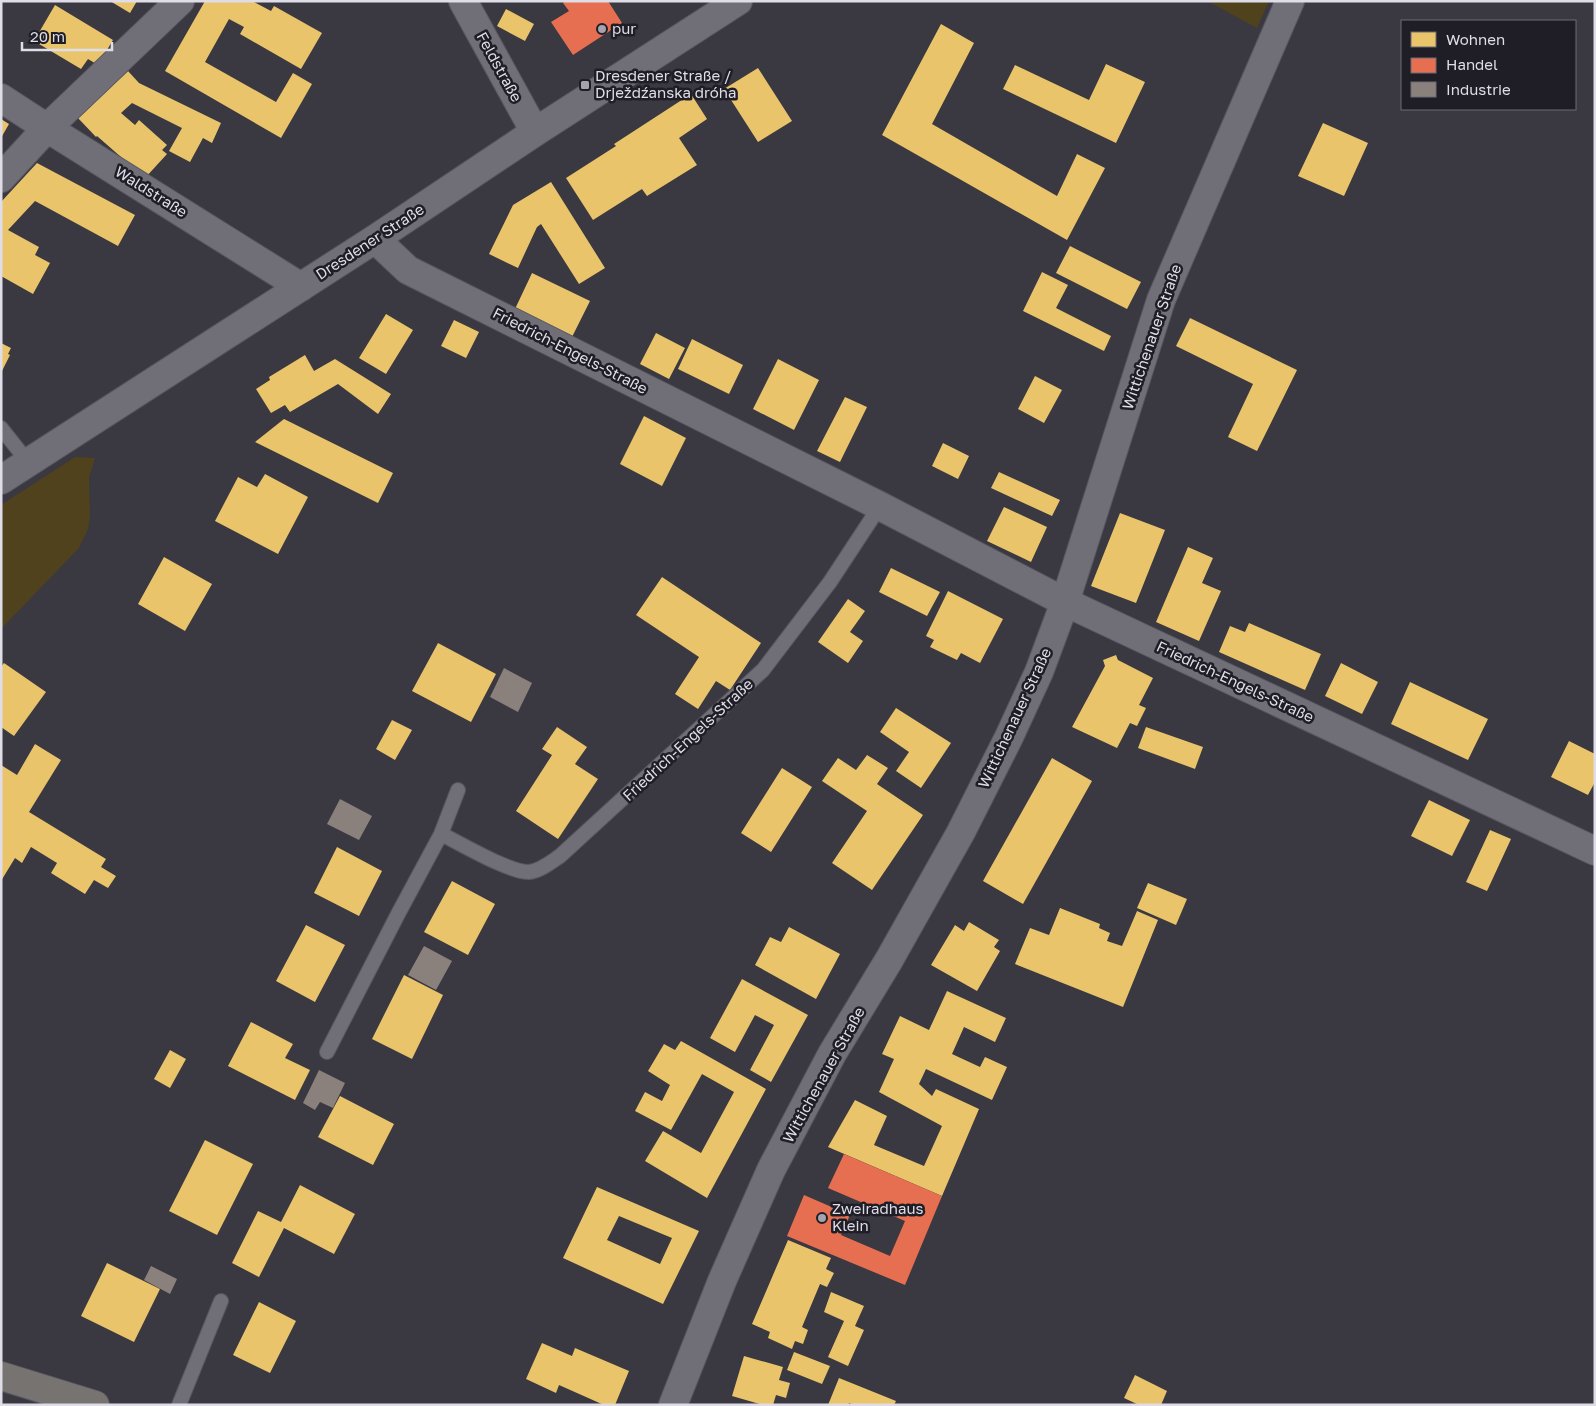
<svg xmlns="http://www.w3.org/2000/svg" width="1596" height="1406" viewBox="0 0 1596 1406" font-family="'Golos Text',sans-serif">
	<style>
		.green { fill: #50421c }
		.homes { fill: #e9c46a; fill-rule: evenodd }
		.shops { fill: #e76f51 }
		.industry { fill: #8a817c }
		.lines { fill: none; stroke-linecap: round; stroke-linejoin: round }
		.service-casing { stroke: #58565e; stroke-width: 16 }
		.minor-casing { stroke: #58565e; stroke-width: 30 }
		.primary-casing { stroke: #58565e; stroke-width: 30 }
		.service { stroke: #706e76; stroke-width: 14 }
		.minor { stroke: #706e76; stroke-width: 28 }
		.primary { stroke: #767371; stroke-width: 28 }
		.poi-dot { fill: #a5a3ae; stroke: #1f1d25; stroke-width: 2 }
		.labels { text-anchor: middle; stroke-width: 5; stroke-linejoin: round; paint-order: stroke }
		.poi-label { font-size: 15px; fill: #dfdde8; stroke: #1f1d25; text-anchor: start }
		.street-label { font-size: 15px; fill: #dfdde8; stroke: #1f1d25 }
	</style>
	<rect width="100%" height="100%" fill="#3a3841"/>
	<path class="green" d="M1207 1H1269L1257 28Z
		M75 457 95 458 89 478 90 516 88 529 79 548 1 629V505Z"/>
	<path class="homes" d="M110 1H137L130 13Z
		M205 1H252L271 11 274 6 322 33 301 69 240 34 244 27 229 19 205 62 276 102 293 73 312 84 281 138 165 71Z
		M55 5 113 40 98 65 88 59 81 69 34 41Z
		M506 9 534 24 525 41 497 26Z
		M941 24 974 43 932 124 1057 196 1077 154 1105 168 1067 240 882 135Z
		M1106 64 1145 82 1116 143 1003 89 1015 65 1089 100Z
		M758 68 792 121 758 142 724 89Z
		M128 71 139 83 221 123 212 143 203 138 190 162 169 151 182 128 132 103 121 113 135 125 139 120 167 145 162 150 167 154 145 178 97 136 96 137 78 118Z
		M691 94 707 119 679 138 697 165 647 196 642 189 593 220 566 178 616 146 614 144Z
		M1 119 9 124 1 138Z
		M1323 123 1368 143 1344 196 1298 176Z
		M37 163 135 215 118 246 35 201 8 230 39 247 35 255 50 263 33 294 1 276V202Z
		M551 182 605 268 579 284 541 224 537 227 518 268 489 254 513 205Z
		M1070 246 1141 282 1127 309 1056 273Z
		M1042 272 1068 285 1056 308 1111 336 1104 351 1023 311Z
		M532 273 590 301 572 337 515 309Z
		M386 314 413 330 386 374 359 358Z
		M1190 318 1297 370 1257 451 1228 437 1253 384 1176 346Z
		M454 320 479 332 466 358 441 346Z
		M656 333 685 348 669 379 640 364Z
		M692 339 743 365 729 394 678 369Z
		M1 343 11 348 8 354 10 355 1 373Z
		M305 355 314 371 335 359 391 394 378 414 338 384 290 412 285 405 271 413 256 389 270 380 269 377Z
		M778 359 819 380 794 430 753 409Z
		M1035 376 1062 390 1044 423 1018 409Z
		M845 397 867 407 840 462 817 451Z
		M644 416 686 438 662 486 620 464Z
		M284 419 393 473 378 503 255 442Z
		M943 443 969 456 958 479 932 466Z
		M999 472 1060 500 1052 516 991 488Z
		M265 474 308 497 278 554 215 521 238 477 257 487Z
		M1004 507 1047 527 1031 562 987 541Z
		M1120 513 1165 530 1136 603 1091 586Z
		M1188 547 1213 558 1202 583 1221 591 1199 641 1156 622Z
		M164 557 212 584 185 631 138 604Z
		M891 568 940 592 927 616 879 592Z
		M662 577 761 643 730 690 716 681 698 709 675 694 699 657 636 615Z
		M948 591 1003 619 980 663 961 653 957 660 930 647 934 640 926 636Z
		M848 599 865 611 850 632 863 641 848 663 818 642Z
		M1249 623 1321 654 1305 690 1219 652 1230 626 1245 632Z
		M438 643 496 674 471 722 412 691Z
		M1116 655 1118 660 1153 678 1139 705 1146 708 1137 726 1130 723 1117 748 1072 727 1105 666 1103 660Z
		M4 663 46 692 14 736 1 727V667Z
		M1341 663 1378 682 1362 714 1325 696Z
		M1410 682 1488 719 1468 760 1391 724Z
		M896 708 951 743 921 788 896 771 909 752 880 732Z
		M392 720 412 730 395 760 376 749Z
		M557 727 587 747 575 764 598 779 558 839 516 811 552 755 542 749Z
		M1146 727 1203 747 1195 769 1138 748Z
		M1569 741 1595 754V782L1588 795 1551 777Z
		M35 744 61 760 29 812 106 859 101 867 116 876 108 888 94 880 85 894 51 873 57 863 31 847 22 863 15 858 1 881V765L17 775Z
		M867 755 888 768 877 784 923 815 872 890 832 863 867 811 822 781 838 758 856 770Z
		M1052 758 1092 781 1023 904 983 881Z
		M782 768 812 787 771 852 741 833Z
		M1429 800 1470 820 1452 856 1411 836Z
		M1490 830 1511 839 1487 891 1466 882Z
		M337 847 382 871 359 916 314 893Z
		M452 881 495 904 468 955 424 932Z
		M1148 883 1187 899 1176 925 1137 908Z
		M1060 908 1100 924 1099 928 1110 933 1107 941 1122 946 1137 911 1158 920 1123 1007 1015 964 1030 928 1049 935Z
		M969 922 999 940 994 947 1000 951 977 991 931 965 955 925 964 931Z
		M306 925 345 945 315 1002 276 981Z
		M789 927 840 954 816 999 755 965 770 937 781 942Z
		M404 975 443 995 412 1059 372 1039Z
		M742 979 808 1015 771 1082 750 1070 774 1025 755 1015 735 1052 710 1038Z
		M947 991 1006 1018 995 1042 964 1027 952 1054 980 1067 985 1057 1007 1067 992 1100 926 1069 919 1084 932 1096 936 1089 979 1109 942 1196 828 1147 855 1100 887 1116 874 1145 924 1166 942 1126 879 1092 894 1059 882 1054 900 1016 929 1030Z
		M251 1022 293 1044 285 1058 310 1070 295 1100 228 1066Z
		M681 1041 766 1089 707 1198 645 1161 663 1131 701 1153 734 1092 702 1074 671 1130 635 1111 645 1092 662 1101 670 1085 648 1071 664 1044 675 1050Z
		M170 1050 186 1059 170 1088 154 1079Z
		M340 1096 394 1124 373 1165 318 1137Z
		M205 1140 253 1164 217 1235 169 1211Z
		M300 1185 355 1214 334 1254 284 1228 259 1277 232 1263 258 1211 281 1222Z
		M597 1187 699 1231 663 1304 563 1258ZM619 1216 672 1238 660 1264 607 1240Z
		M788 1240 831 1258 826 1269 834 1273 827 1287 820 1284 802 1327 808 1330 803 1344 795 1341 792 1349 768 1338 770 1332 752 1324Z
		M107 1263 160 1289 134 1342 81 1316Z
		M831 1292 864 1306 855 1326 864 1330 848 1366 828 1357 844 1321 824 1312Z
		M259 1302 296 1321 270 1373 233 1355Z
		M542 1343 572 1356 575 1348 629 1371 615 1405H604L559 1385 556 1393 526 1379Z
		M794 1352 830 1366 822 1384 787 1370Z
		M744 1356 783 1367 779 1380 790 1383 786 1398 776 1395 773 1405H763L732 1396Z
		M1135 1375 1167 1391 1161 1405H1139L1124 1398Z
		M839 1378 896 1401 894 1405H854L849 1403 848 1405H828Z"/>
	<path class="shops" d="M566 1H608L622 23 573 55 551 22 569 11 563 3Z
		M844 1154 942 1196 905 1285 787 1236 804 1195 850 1215 841 1235 890 1256 905 1221 828 1188Z"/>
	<path class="industry" d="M504 668 532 683 518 712 490 697Z
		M340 799 372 816 359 840 327 824Z
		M424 946 452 961 436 990 408 975Z
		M319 1070 345 1083 333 1108 320 1102 315 1110 303 1103Z
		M151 1266 177 1279 170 1294 144 1280Z"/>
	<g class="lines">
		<g class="service-casing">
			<path id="service" d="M1 428 28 462
				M441 834C462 844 508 872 529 872 540 871 551 862 560 856L763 670 830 582 880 506
				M327 1052 398 914 441 834 458 790
				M179 1405 221 1301"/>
		</g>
		<g class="minor-casing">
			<path id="minor" d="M463 1 535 132
				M1 98 47 128 301 287
				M1 178 47 128 180 1
				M375 239 408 270 880 506 1065 602 1595 851
				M1 480 375 239 535 132 738 1
				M673 1405 722 1281 771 1170 832 1054 889 960 961 832 1009 737 1039 672 1065 602 1161 300 1290 1"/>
		</g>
		<g class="primary-casing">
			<path id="primary" d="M1 1376 95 1405"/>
		</g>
		<use href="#service" class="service"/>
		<use href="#minor" class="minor"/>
		<use href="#primary" class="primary"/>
	</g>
	<g class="poi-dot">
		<circle cx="602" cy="29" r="5"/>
		<rect x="580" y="80" width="10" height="10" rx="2.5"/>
		<circle cx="822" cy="1218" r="5"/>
	</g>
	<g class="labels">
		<g class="poi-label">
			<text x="612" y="34">pur</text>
			<text x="595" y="81">Dresdener Straße /<tspan x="595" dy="17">Drježdźanska dróha</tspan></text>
			<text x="832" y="1214">Zweiradhaus<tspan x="832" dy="17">Klein</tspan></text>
		</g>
		<g class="street-label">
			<text transform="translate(499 67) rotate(61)" y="5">Feldstraße</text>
			<text transform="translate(151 192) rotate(32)" y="5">Waldstraße</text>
			<text transform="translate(370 242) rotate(-33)" y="5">Dresdener Straße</text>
			<text transform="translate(1152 337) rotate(-71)" y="5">Wittichenauer Straße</text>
			<text transform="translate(570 351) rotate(27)" y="5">Friedrich-Engels-Straße</text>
			<text transform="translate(1235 682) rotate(25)" y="5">Friedrich-Engels-Straße</text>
			<text transform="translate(1015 718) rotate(-65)" y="5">Wittichenauer Straße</text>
			<text transform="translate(688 740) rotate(-43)" y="5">Friedrich-Engels-Straße</text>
			<text transform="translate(824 1075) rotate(-61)" y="5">Wittichenauer Straße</text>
		</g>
	</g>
	<rect width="1596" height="1406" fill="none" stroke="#dfdde8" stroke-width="5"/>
	<rect x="1401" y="20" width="175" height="90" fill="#1f1d25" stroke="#6c6a73"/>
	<rect x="1411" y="32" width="25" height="15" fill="#e9c46a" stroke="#6c6a73"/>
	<text x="1446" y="45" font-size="15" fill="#dfdde8">Wohnen</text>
	<rect x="1411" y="58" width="25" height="15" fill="#e76f51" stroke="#6c6a73"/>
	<text x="1446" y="70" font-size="15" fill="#dfdde8">Handel</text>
	<rect x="1411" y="82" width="25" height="15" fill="#8a817c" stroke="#6c6a73"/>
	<text x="1446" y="95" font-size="15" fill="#dfdde8">Industrie</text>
	<path d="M22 42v8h90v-8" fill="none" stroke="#dfdde8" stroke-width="2.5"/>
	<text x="30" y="42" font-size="15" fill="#dfdde8" stroke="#1f1d25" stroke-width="4" paint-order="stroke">20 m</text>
</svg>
